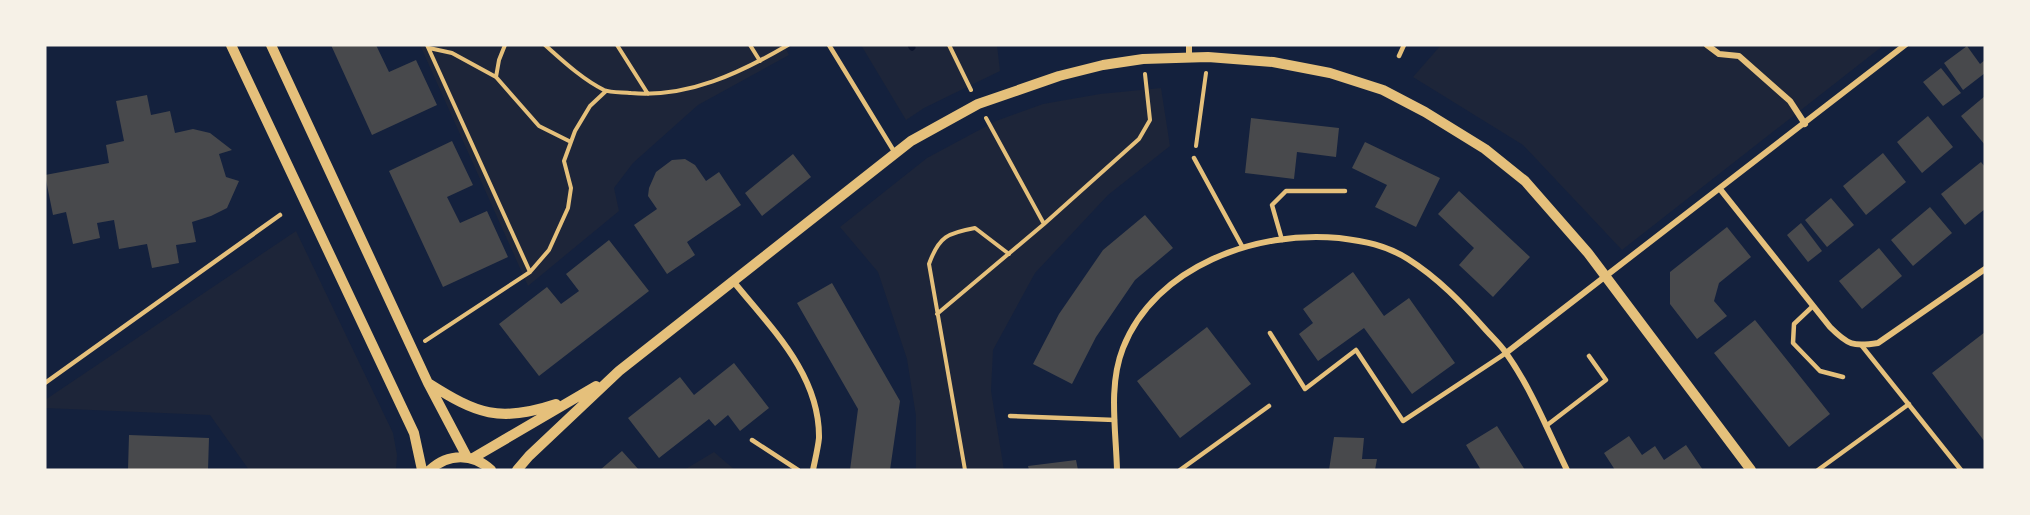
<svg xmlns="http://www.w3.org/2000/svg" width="2030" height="515" viewBox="0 0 2030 515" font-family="'Open Sans',sans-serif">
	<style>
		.green { fill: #1d2539 }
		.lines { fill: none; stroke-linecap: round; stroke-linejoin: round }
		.stream { stroke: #0b132b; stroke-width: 7 }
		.building { fill: #48494c }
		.path { stroke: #e5c07b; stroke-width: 4 }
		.service { stroke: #e5c07b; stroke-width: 4.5 }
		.minor { stroke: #e5c07b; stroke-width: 6 }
		.tertiary { stroke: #e5c07b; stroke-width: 10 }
	</style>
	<rect width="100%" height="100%" fill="#14213d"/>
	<path class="green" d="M420 45H784L789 55 698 105 633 163 614 188 619 211 528 286Z
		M861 45H997L1000 71 924 108 906 120Z
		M1441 45H1884L1622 250 1523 145 1413 77Z
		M1161 88 1170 146 1108 195 1035 273 993 350 991 391 1004 470H916V416L907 359 878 272 840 227 927 158 996 121 1043 104 1100 94Z
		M296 231 393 433 397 455 396 470H249L210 415 45 408V400Z
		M714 452 735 470H684Z"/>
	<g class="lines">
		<path class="stream" d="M911 45 912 47"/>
	</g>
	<path class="building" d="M331 45H376L389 72 416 60 437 105 372 135Z
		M1967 46 1980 64 1985 60V73L1963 90 1944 63Z
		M1941 68 1961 93 1943 106 1923 82Z
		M147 95 151 115 170 111 175 133 193 129 210 133 232 150 219 154 226 177 239 181 227 208 211 216 192 222 196 242 176 245 179 263 152 268 147 244 119 249 114 220 97 223 100 238 73 244 66 212 53 215 45 175 109 163 106 145 124 141 116 101Z
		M1985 96V145L1961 116Z
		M1928 116 1953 147 1922 173 1897 142Z
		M1251 118 1339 128 1336 157 1297 152 1294 179 1245 173Z
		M452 141 473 185 447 197 460 223 487 211 508 257 443 287 389 171Z
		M1365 142 1440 178 1416 227 1375 207 1387 185 1352 168Z
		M1883 153 1906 182 1866 215 1843 186Z
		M793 154 811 177 762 216 745 193Z
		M685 159 695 165 706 181 719 172 741 205 687 242 695 255 667 274 634 225 657 209 648 196 649 188 656 172 672 160Z
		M1981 162 1985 167V209L1965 225 1941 194Z
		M1459 191 1530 257 1493 297 1459 265 1474 248 1438 214Z
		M1831 198 1854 225 1827 247 1805 220Z
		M1930 207 1952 233 1913 266 1891 240Z
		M1145 215 1173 248 1135 280 1096 337 1072 384 1033 364 1059 314 1103 250Z
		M1801 223 1822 251 1808 262 1787 235Z
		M1727 227 1751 257 1719 283 1714 301 1727 316 1697 339 1670 304V272Z
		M609 240 649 291 539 376 499 324 547 287 561 304 579 291 566 274Z
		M1879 248 1902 276 1862 309 1839 281Z
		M1353 272 1384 316 1409 298 1455 363 1412 394 1364 328 1318 361 1299 334 1313 323 1303 309Z
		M832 283 900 401 890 470H850L858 409 797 303Z
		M1755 320 1830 414 1789 447 1714 353Z
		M1207 327 1251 384 1180 438 1137 381Z
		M1985 332V442L1932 373Z
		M734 363 769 408 740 431 728 415 715 426 709 419 659 458 628 418 680 377 694 395Z
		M1497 426 1525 470H1481L1466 445Z
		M129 435 209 438 208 470H128Z
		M1629 436 1642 455 1655 446 1664 460 1686 445 1703 470H1615L1604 453Z
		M1334 437 1364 438 1362 459H1377L1375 470H1329Z
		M622 451 639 470H600Z
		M1076 460 1078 470H1029L1028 466Z"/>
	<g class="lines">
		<path class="path" d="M427 45 530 272
			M545 45C563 61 582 79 604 90 611 93 623 92 631 93 688 98 740 73 788 45
			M617 45 648 94
			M750 45 760 61
			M949 45 971 90
			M429 48 452 53 496 77 539 126 571 142
			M496 77 499 60 505 45
			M986 118 1044 224
			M1196 146 1206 73
			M937 314 1044 224 1139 139 1150 120 1145 74
			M425 341 530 272 549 250 568 208 571 188 564 161 575 131 590 106 606 91
			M965 470 929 264C939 236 948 233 975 228L1009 254"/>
		<path class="service" d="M829 45 895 153
			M1399 56 1404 45
			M1194 158 1242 246
			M1282 240 1272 205 1286 191H1345
			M1813 306 1794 324 1793 343 1820 371 1843 377
			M1270 333 1305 389 1356 350 1403 421 1506 353
			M1862 346 1961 470
			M45 383 280 215
			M1010 416 1115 420
			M1546 426 1606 380 1589 356
			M752 440 798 470
			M1180 470 1269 406
			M1818 470 1909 404"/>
		<path class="minor" d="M1707 45 1719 54 1739 56 1790 101 1805 124
			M1189 57V45
			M1720 189 1830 327C1848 345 1853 347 1878 343L1985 269
			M733 281C770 327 820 374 819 438 818 448 815 460 813 470
			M1506 353 1905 45
			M1117 470C1116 430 1108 386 1123 348 1155 266 1257 230 1339 238 1364 241 1386 245 1408 259 1438 278 1462 303 1485 329 1492 337 1500 344 1506 353 1531 388 1548 431 1567 470"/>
		<path class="tertiary" d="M231 45 414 433 422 470
			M271 45 428 383 467 457
			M428 383C477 414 499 423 556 404
			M473 458 596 386
			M430 470C448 453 473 453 491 470
			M517 470 529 456 619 371 911 141 978 104 1059 76 1103 65 1143 59 1208 57 1273 62 1330 73 1383 90 1425 112 1485 149 1525 181 1588 253 1751 470"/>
	</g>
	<rect width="2030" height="515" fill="none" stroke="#f6f1e7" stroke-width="93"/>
</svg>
